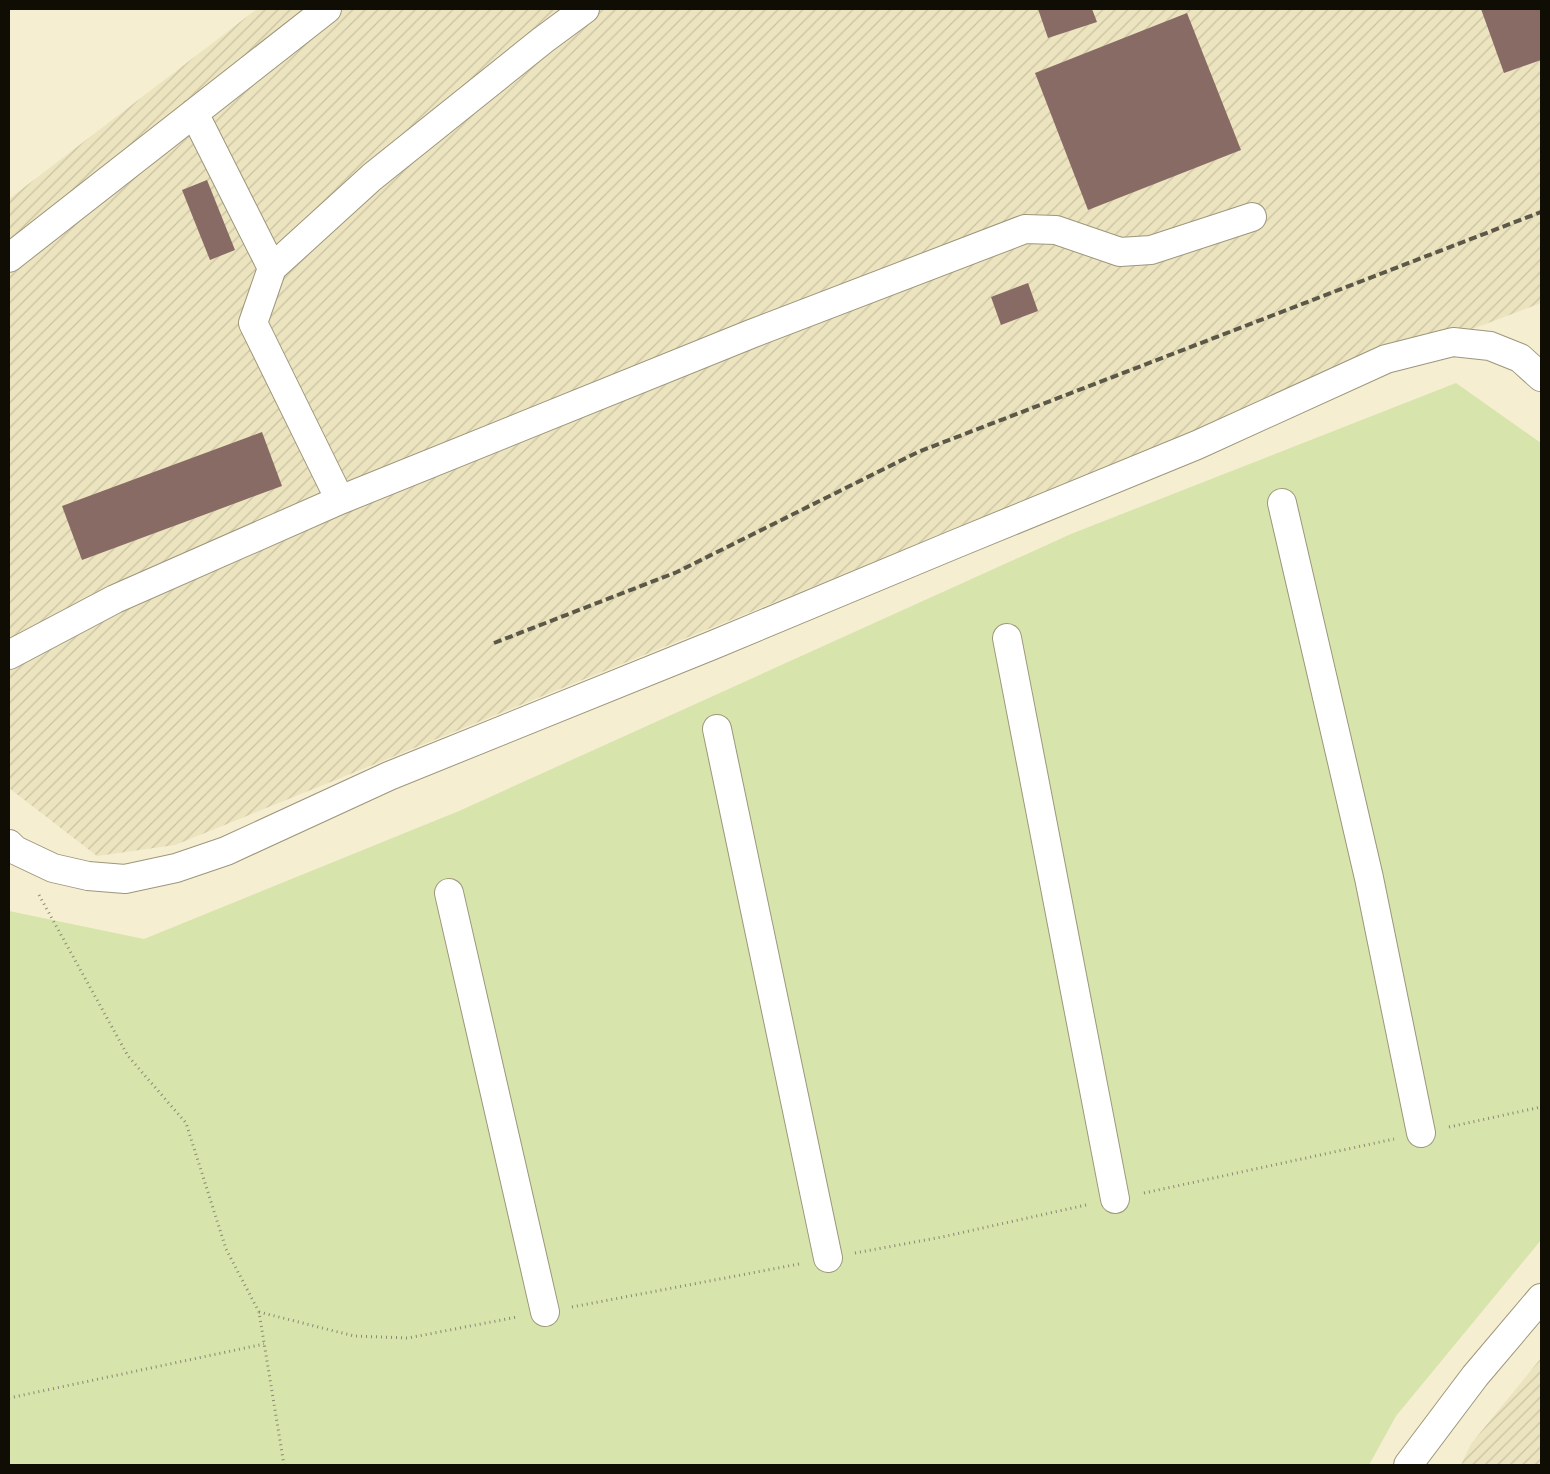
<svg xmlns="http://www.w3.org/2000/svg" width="1550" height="1474" viewBox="0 0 1550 1474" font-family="'Times New Roman',serif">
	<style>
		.industrial { fill: url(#industrial-furrows) }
		.green { fill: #d7e4ab }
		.building { fill: #886b64 }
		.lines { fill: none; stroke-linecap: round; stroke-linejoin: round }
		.minor-casing { stroke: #9d967b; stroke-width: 30 }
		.path { stroke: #8d8874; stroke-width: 3; stroke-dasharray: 1 4; stroke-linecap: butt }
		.minor { stroke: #fff; stroke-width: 28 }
		.rail { stroke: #5c5848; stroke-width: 4; stroke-dasharray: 8 4; stroke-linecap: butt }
	</style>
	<defs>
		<pattern id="industrial-furrows" width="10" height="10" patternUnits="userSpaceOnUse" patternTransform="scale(1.25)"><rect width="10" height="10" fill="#ece3bf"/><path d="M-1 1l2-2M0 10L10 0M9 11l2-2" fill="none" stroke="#c9c2a2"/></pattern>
	</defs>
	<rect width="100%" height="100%" fill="#f5eed1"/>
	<path class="industrial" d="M257 9H1541V303L1128 459 175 845 97 856 9 788V199Z
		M1541 1358V1465H1461L1471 1444Z"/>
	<path class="green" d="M1456 383 1541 443V1240L1396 1416 1369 1465H9V911L144 939 459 811 1071 534Z"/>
	<path class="building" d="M1038 9H1092L1097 22 1048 38Z
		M1481 9H1541V60L1504 73Z
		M1187 13 1241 150 1088 210 1035 73Z
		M207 180 235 250 210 260 182 190Z
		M1028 283 1038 311 1001 325 991 297Z
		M262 432 282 486 82 560 62 506Z"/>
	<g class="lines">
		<g class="minor-casing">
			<path id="minor" d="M194 113 272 268
				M9 258 327 9
				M340 500 253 323 272 268 372 177 543 40 585 9
				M1282 503 1369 878 1421 1133
				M1007 638 1115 1199
				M9 655 115 599 340 500 751 334 1025 229 1056 230 1120 252 1151 250 1252 217
				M717 729 828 1258
				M9 844 15 850 53 868 88 876 125 879 176 868 226 851 389 776 713 645 953 545 1197 445 1386 359 1453 342 1490 346 1520 358 1541 377
				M449 893 545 1312
				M1408 1465 1475 1376 1541 1298"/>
		</g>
		<path class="path" d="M39 895 128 1056 186 1123 226 1249 259 1312 284 1465
			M1449 1127 1541 1107
			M1144 1193 1394 1139
			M855 1253 942 1237 1086 1205
			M572 1307 799 1264
			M259 1312 354 1336 408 1338 517 1317
			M9 1398 264 1344"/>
		<use href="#minor" class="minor"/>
		<path class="rail" d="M494 643 677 572 918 452 1541 212"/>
	</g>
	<rect width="1550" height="1474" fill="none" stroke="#0f0d04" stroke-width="20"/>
</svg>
